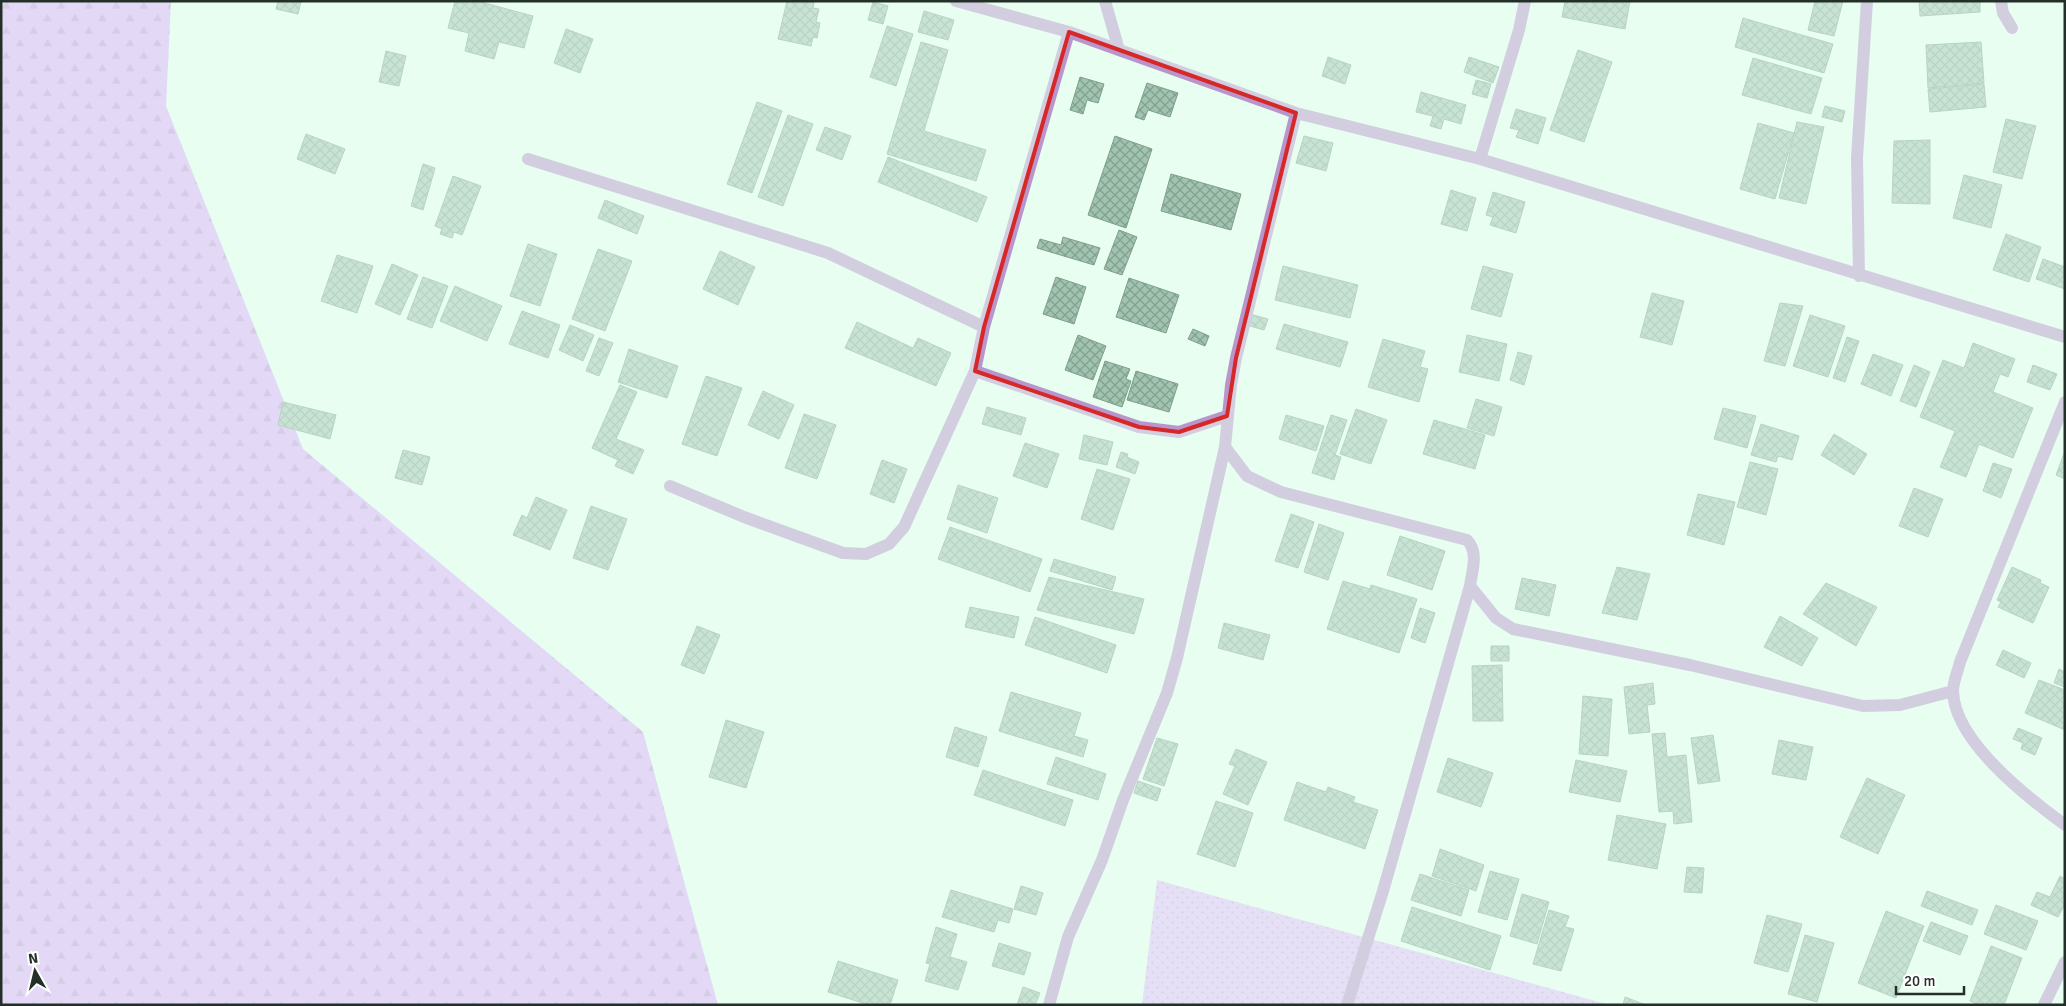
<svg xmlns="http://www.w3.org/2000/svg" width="2066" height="1006" viewBox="0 0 2066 1006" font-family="Signika,sans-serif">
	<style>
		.grass { fill: url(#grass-dots) }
		.forest { fill: url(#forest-firs) }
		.building { fill: url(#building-cross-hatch); stroke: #7ea08d }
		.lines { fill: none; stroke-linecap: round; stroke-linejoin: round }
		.minor { stroke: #b896cc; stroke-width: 12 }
		.marked { fill: none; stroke: #d62828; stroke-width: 4; stroke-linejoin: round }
	</style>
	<defs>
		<pattern id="grass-dots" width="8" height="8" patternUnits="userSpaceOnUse" patternTransform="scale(1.25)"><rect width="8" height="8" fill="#e3bcfa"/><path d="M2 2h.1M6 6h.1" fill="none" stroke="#c2a2d6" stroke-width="1.8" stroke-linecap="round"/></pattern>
		<pattern id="forest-firs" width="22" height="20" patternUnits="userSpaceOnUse" patternTransform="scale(1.25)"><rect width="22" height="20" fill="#dfabfe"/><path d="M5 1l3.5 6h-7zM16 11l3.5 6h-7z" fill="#bf93da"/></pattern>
		<pattern id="building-cross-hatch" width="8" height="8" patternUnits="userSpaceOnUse" patternTransform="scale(1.25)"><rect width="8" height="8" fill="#a1c4b0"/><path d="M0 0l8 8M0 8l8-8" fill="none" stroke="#83a08f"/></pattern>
	</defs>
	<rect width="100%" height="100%" fill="#e8fef1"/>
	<path class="grass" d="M1157 880 1610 1005H1142Z"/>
	<path class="forest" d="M1 1H171L166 106 303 449 643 732 718 1005H1Z"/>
	<path class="building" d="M278 1H301L298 14 276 9Z
		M455 1H477L533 16 524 48 499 42 494 59 465 51 469 33 448 28Z
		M787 1 814 2 813 8 819 9 816 22 820 23 817 38 813 37 811 46 778 39Z
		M1565 1H1630L1625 29 1562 17Z
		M1815 1H1843L1834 36 1808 30Z
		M1919 1H1980V12L1920 16Z
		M873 2 888 6 883 24 868 20Z
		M924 11 954 20 948 40 918 32Z
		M1743 18 1833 44 1824 73 1735 47Z
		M887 26 913 34 896 86 870 77Z
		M566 29 593 39 580 73 554 63Z
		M921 42 948 50 924 131 986 150 976 181 887 154Z
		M1981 42 1984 83 1928 88 1926 45Z
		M1578 50 1612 62 1584 142 1550 130Z
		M386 51 406 56 399 86 379 82Z
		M1328 57 1351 65 1345 84 1322 76Z
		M1469 57 1499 67 1493 83 1464 72Z
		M1753 58 1822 78 1811 114 1742 95Z
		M1080 77 1104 84 1098 103 1087 100 1083 114 1070 110Z
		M1476 80 1491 84 1487 98 1472 94Z
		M1147 83 1178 93 1170 117 1148 110 1144 120 1135 117Z
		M1984 84 1986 107 1930 112 1928 89Z
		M1421 92 1466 105 1461 124 1444 119 1441 129 1430 126 1433 116 1416 112Z
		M757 102 782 111 752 193 727 184Z
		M1825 106 1845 111 1842 122 1822 117Z
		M1516 109 1546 118 1538 144 1516 137 1519 130 1510 128Z
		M788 115 813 124 783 206 758 197Z
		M2006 119 2036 126 2022 179 1993 172Z
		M1797 122 1824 127 1806 204 1779 198Z
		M1758 123 1794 133 1775 199 1740 189Z
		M825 127 851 136 842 160 816 150Z
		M306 134 345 149 335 174 297 159Z
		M1115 136 1152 149 1126 228 1088 215Z
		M1304 136 1333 143 1326 171 1296 163Z
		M1930 140V204L1892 203 1894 141Z
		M888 157 987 197 977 222 878 182Z
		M423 164 435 168 423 210 411 206Z
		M1171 174 1241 194 1231 230 1161 211Z
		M1964 175 2002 185 1991 228 1953 218Z
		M453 176 481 186 462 235 454 232 452 238 440 234 442 229 435 226Z
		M1451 190 1476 198 1467 231 1441 224Z
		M1493 192 1525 202 1516 233 1490 225 1493 217 1486 215Z
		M605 200 644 216 637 234 598 218Z
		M1119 230 1137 237 1122 275 1104 269Z
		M2006 234 2041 247 2029 282 1993 270Z
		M1063 237 1100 248 1094 265 1037 248 1040 239 1061 245Z
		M528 244 557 254 540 306 510 296Z
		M598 249 632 261 605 331 572 319Z
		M720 251 755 267 738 305 703 289Z
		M337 255 373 266 357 313 321 301Z
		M2043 259 2065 267V289L2036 279Z
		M392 264 418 275 400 315 375 304Z
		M1283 266 1358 285 1350 318 1275 300Z
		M1483 266 1513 274 1501 317 1471 309Z
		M423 277 448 286 432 328 407 319Z
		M1056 277 1086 287 1074 324 1043 314Z
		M1129 278 1179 295 1166 333 1116 317Z
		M455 286 502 306 487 341 440 321Z
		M1652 293 1684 301 1672 345 1640 337Z
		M1780 303 1803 306 1785 366 1764 361Z
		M522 311 560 325 548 358 509 344Z
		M1250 314 1268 319 1264 330 1247 325Z
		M1810 315 1845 326 1828 377 1793 366Z
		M857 322 913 348 918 338 951 353 936 386 845 348Z
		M1284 324 1348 342 1340 367 1276 349Z
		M570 325 594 335 583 361 559 350Z
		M1193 329 1209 336 1205 346 1188 339Z
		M1078 335 1106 346 1093 380 1065 370Z
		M1467 335 1507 344 1499 381 1459 372Z
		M1847 337 1859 341 1845 382 1833 378Z
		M599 338 613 343 599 376 586 371Z
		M1383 339 1425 351 1420 367 1428 369 1419 402 1368 387Z
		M1973 343 2015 359 2008 377 2000 374 1993 392 2033 408 2013 458 1979 444 1966 477 1940 467 1955 431 1920 417 1943 360 1964 368Z
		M629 349 678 366 667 398 618 382Z
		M1518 352 1532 356 1524 385 1510 380Z
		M1873 354 1903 365 1891 396 1861 384Z
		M1105 361 1130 369 1126 379 1131 381 1122 407 1093 397Z
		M1914 365 1930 372 1916 407 1900 401Z
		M2033 365 2057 374 2050 390 2027 382Z
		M1136 371 1178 384 1169 412 1127 400Z
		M706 376 742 388 717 456 682 444Z
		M620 385 637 392 616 439 644 450 633 474 615 466 618 460 592 448Z
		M763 391 794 405 779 439 748 425Z
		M1476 399 1502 407 1494 436 1467 428Z
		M283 402 336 415 330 439 278 425Z
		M987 407 1026 418 1021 435 982 424Z
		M1723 408 1756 416 1747 448 1714 439Z
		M1356 409 1387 420 1371 464 1340 454Z
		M804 414 836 425 817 479 785 468Z
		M1286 415 1324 426 1316 451 1279 439Z
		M1331 415 1347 420 1335 455 1341 457 1334 480 1312 473Z
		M1434 420 1485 435 1475 469 1423 454Z
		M1761 424 1799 436 1792 460 1778 456 1776 462 1751 455Z
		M1834 434 1867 454 1854 475 1821 455Z
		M1084 435 1113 442 1107 465 1079 459Z
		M1025 443 1059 454 1047 488 1013 476Z
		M403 450 430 457 422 485 395 478Z
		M2065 451V479L2056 475Z
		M1121 452 1128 454 1127 457 1139 462 1135 474 1116 467Z
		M882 460 907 469 894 503 870 494Z
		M1750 462 1778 469 1766 515 1737 507Z
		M1993 463 2012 469 2001 498 1983 491Z
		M1097 469 1130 479 1113 530 1081 519Z
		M958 485 998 498 987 533 947 519Z
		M1914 488 1943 499 1928 537 1899 526Z
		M1698 494 1735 502 1724 545 1687 535Z
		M536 497 567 510 550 550 513 535 522 515 527 518Z
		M591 506 627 519 608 570 573 558Z
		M1291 514 1314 522 1298 568 1275 561Z
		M1319 524 1344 533 1328 580 1304 572Z
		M950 527 1042 559 1030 592 938 559Z
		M1400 536 1445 551 1432 590 1387 575Z
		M1054 559 1116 577 1112 590 1050 571Z
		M1617 567 1650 574 1637 620 1602 613Z
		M2012 567 2041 580 2040 583 2049 587 2033 623 1998 607 2001 602 1997 600Z
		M1049 577 1144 599 1134 634 1037 610Z
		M1522 578 1556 585 1549 616 1515 609Z
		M1343 581 1370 589 1371 585 1417 599 1399 653 1327 629Z
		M1826 583 1877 607 1856 646 1803 614Z
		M970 607 1019 617 1014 638 965 627Z
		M1420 608 1435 613 1425 643 1411 638Z
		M1780 616 1818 638 1802 666 1764 647Z
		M1035 617 1116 645 1107 673 1025 645Z
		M1224 623 1270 635 1263 660 1218 648Z
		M697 626 720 635 704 674 681 665Z
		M1491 646H1509V661H1491Z
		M2003 650 2031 663 2024 678 1996 665Z
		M1502 665 1503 721H1473L1472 666Z
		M2059 669 2065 672V687L2054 683Z
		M2039 680 2065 690V730L2025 713Z
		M1653 683 1655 704 1647 705 1650 732 1629 734 1624 687Z
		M1011 692 1081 713 1074 736 1088 740 1083 757 999 731Z
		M1583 696 1612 699 1608 756 1579 754Z
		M726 720 764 732 746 788 709 777Z
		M955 727 987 737 978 767 946 757Z
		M2018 728 2042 738 2035 755 2021 749 2023 743 2013 739Z
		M1665 733 1667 757 1686 755 1692 822 1674 824 1673 811 1659 812 1652 734Z
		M1713 735 1720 781 1698 784 1691 738Z
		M1157 738 1178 744 1164 786 1143 779Z
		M1779 740 1813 747 1806 780 1772 774Z
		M1236 749 1267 762 1248 805 1223 794 1235 766 1229 764Z
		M1056 757 1106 774 1098 800 1047 784Z
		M1448 758 1493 773 1481 807 1437 792Z
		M1576 760 1627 771 1620 802 1569 792Z
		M983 770 1073 800 1065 826 974 795Z
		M1867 778 1905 795 1878 854 1840 837Z
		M1138 781 1161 789 1157 801 1134 793Z
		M1297 782 1326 792 1328 787 1355 797 1353 802 1378 810 1365 849 1284 820Z
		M1216 801 1253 813 1235 867 1197 854Z
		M1617 815 1666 824 1657 869 1608 860Z
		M1440 849 1484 865 1476 891 1432 876Z
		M1687 867 1704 868 1702 893 1684 892Z
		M1490 871 1519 879 1507 920 1478 912Z
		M1420 874 1469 890 1461 916 1411 900Z
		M2060 876 2065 879V904L2058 917 2031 905 2037 892 2050 897Z
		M1021 886 1043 893 1036 915 1014 909Z
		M951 890 1013 909 1009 923 998 920 994 932 942 917Z
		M1927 891 1978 910 1972 925 1921 906Z
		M1522 894 1549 902 1537 944 1510 936Z
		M1996 905 2038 921 2026 950 1984 934Z
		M1412 907 1501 936 1490 970 1401 941Z
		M1549 910 1569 916 1565 927 1574 929 1561 971 1533 964Z
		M1886 911 1924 926 1896 998 1858 983Z
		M1767 915 1802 924 1788 972 1754 963Z
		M1931 922 1968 936 1960 955 1923 941Z
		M936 927 957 934 950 957 967 962 958 990 925 981 930 964 926 963Z
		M1805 935 1834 943 1817 1002 1788 994Z
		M999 943 1031 953 1024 975 992 966Z
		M1991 946 2022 958 2004 1005H1979L1970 1001Z
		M838 961 898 980 890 1005H869L828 992Z
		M1023 987 1040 993 1035 1005H1017Z
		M1625 997 1646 1005H1623Z"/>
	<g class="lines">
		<path class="minor" d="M956 1 1069 32 1119 50
			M1105 1 1119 50 1296 113 1480 159 2065 337
			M2001 1 2003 13 2012 28
			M528 159 828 253 984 327
			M1480 159 1519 30 1525 1
			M1859 276 1857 158 1867 1
			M975 371 984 327 1069 32
			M2065 402 1960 662C1958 671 1953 682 1953 691 1954 741 2028 798 2065 825
			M1225 447 1247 476 1281 492 1467 540C1479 552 1472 571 1470 586L1496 618 1513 629 1690 665 1863 706 1900 705 1953 691
			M670 486 744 517 843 553 866 554 889 544 904 527 975 371 1139 427 1179 432 1227 416
			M1049 1005 1068 937 1102 860 1123 800 1167 693 1177 658 1225 447 1231 385 1236 358 1296 113
			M1347 1005 1383 891 1470 586
			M2044 1005 2065 962"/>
	</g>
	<path d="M0 0H2066V1006H0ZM1069 32 1296 113 1236 358 1227 416 1179 432 1139 427 975 371 984 327Z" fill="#e8fef1" fill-opacity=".55" fill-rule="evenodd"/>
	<path class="marked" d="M1069 32 1296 113 1236 358 1227 416 1179 432 1139 427 975 371 984 327Z"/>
	<rect width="2066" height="1006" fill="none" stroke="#223029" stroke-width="5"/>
	<g transform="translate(35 971) rotate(352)" stroke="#ffffff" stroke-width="4" paint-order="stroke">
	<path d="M0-4L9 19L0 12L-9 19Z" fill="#223029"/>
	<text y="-8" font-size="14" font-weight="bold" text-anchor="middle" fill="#223029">N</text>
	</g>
	<path d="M1896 986v8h68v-8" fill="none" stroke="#223029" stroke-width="2.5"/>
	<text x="1904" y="986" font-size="15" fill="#223029" stroke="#ffffff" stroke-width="4" paint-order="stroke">20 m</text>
</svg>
